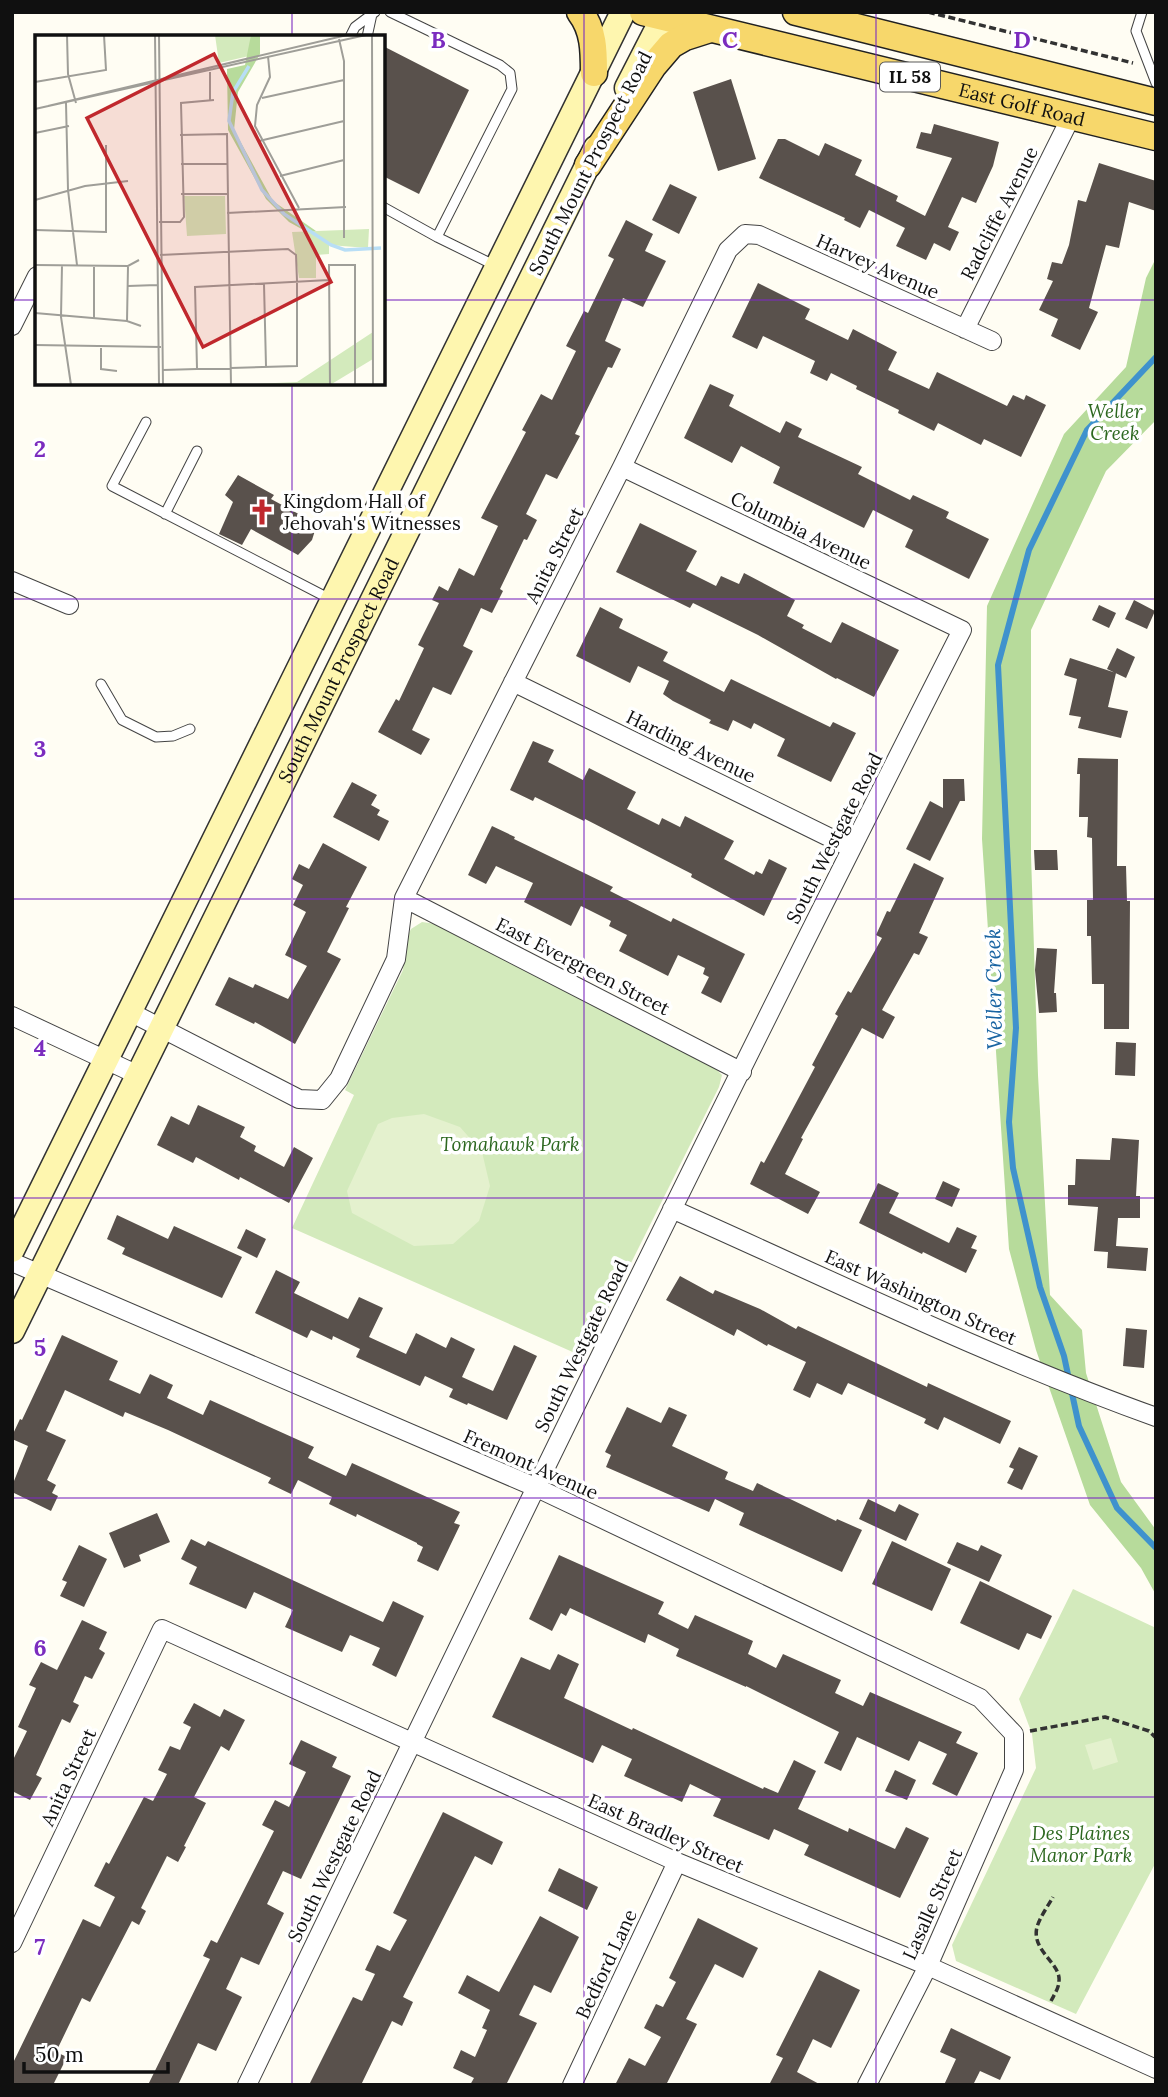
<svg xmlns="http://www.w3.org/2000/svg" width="1168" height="2097" viewBox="0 0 1168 2097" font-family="Lora,serif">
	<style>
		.green { fill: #d3eabc }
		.forest { fill: #b7db9b }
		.pitch { fill: #e4f1ce }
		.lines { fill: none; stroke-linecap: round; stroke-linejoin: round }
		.stream { stroke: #3f92cd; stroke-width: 6 }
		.building { fill: #59514c }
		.service-casing { stroke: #434343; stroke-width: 11 }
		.minor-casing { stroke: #434343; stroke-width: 20 }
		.secondary-casing { stroke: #323232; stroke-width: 27 }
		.primary-casing { stroke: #212121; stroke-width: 29 }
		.path { stroke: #323232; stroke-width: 3.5; stroke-dasharray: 7 3.5; stroke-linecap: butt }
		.service { stroke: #fff; stroke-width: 9 }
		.minor { stroke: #fff; stroke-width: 18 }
		.secondary { stroke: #fef6af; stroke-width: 24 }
		.primary { stroke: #f7d76b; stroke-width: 26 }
		.grid { fill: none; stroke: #7b2cbf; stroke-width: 2; stroke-opacity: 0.55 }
		.labels { text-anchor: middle; stroke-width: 7; stroke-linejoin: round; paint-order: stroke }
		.shield { fill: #fff; stroke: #585858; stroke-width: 2 }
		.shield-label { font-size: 18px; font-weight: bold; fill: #101010 }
		.street-label { font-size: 19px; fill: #101010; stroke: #fff }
		.park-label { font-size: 19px; font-style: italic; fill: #2d6820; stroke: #fff }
		.poi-label { font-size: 19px; fill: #101010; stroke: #fff; text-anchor: start }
		.water-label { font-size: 21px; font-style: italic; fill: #1964a2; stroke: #fff }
		.inset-river { fill: none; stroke: #b8def6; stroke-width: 3.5 }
		.inset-road { fill: none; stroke: #9f9e98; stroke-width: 2 }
		.view { fill: #c0282d; fill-opacity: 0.15; stroke: #c0282d; stroke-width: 3.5 }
		.inset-edge { fill: none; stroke: #101010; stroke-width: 3.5 }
		.grid-label { font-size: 23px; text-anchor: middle; font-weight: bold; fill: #7b2cbf; stroke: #fff; stroke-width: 7; stroke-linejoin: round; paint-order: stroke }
	</style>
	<rect width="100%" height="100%" fill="#fffdf3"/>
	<path class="green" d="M422 922 436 924 711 1064 722 1075 719 1087 584 1357 292 1228 354 1095 345 1090 403 970 406 939 411 929Z
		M1073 1589 1156 1628V1862L1076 2014 956 1961 952 1945 1036 1768 1032 1734 1019 1699Z"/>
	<path class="forest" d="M1156 258V420L1106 471 1031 630V855L1038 1075 1050 1295 1082 1330 1086 1373 1121 1482 1156 1530V1595L1141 1568 1090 1505 1036 1350 1009 1249 982 839 987 606 1064 434 1126 367 1146 278Z"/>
	<path class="pitch" d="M424 1114 460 1127 482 1152 490 1186 479 1221 453 1244 414 1246 352 1213 347 1191 378 1124 392 1118Z
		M1111 1738 1118 1762 1093 1770 1085 1745Z"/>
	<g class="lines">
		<path class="stream" d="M1156 357 1087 430 1029 550 998 665 1016 1028 1009 1122 1013 1168 1040 1287 1064 1356 1079 1426 1117 1508 1156 1548"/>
	</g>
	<path class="building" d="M383 46 469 90 419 194 383 176Z
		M731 79 756 159 718 171 693 92Z
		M934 124 999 142 993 166 976 203 962 197 948 227 959 232 950 251 934 243 926 260 896 246 905 228 869 210 860 228 844 220 845 218 759 178 778 139H785L819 156 825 143 862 160 855 175 898 196 896 201 925 216 952 158 916 148 921 132 931 134Z
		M1099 163 1156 181V211L1129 202 1119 248 1106 245 1089 308 1098 312 1080 350 1051 336 1058 319 1039 310 1053 281 1047 279 1052 262 1062 264 1069 245 1078 200 1086 202Z
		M670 184 697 197 679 234 652 220Z
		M626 220 653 234 645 251 666 261 643 307 623 298 605 341 621 349 612 368 608 367 575 434 580 436 557 479 546 474 526 514 537 520 527 540 524 539 500 589 503 591 492 613 481 608 463 646 473 651 451 695 433 687 412 730 430 739 421 755 378 732 396 699 399 701 424 648 418 645 439 603 432 600 439 586 448 591 459 568 474 576 498 526 481 518 526 432 522 430 541 394 552 400 576 351 566 346 584 311 588 313 614 259 608 256Z
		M758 283 810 309 805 319 848 340 853 329 897 352 888 370 929 389 937 372 1007 406 1013 395 1024 400 1026 395 1046 405 1021 457 984 439 981 445 938 423 934 431 898 413 899 410 856 389 857 386 831 373 827 381 810 373 815 361 763 336 757 349 732 337Z
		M710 384 734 395 729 406 780 433 786 421 802 429 798 437 862 467 858 474 910 500 913 495 949 512 946 518 989 539 969 579 905 547 913 530 873 510 864 528 773 483 780 467 741 446 732 463 684 438Z
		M238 475 274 495 271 499 317 524 312 540 298 555 251 529 242 545 219 534 233 502 225 495Z
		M640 523 697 551 686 571 716 586 721 576 739 584 744 573 795 600 787 616 804 625 802 628 831 643 842 622 899 650 874 697 837 678 836 679 758 635 693 603 690 608 616 572Z
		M1134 600 1155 611 1147 629 1125 619Z
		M1099 605 1116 613 1109 628 1092 620Z
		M600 607 623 619 619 628 668 652 663 661 724 692 731 679 830 727 833 722 856 733 831 782 777 756 785 739 754 723 751 729 733 720 728 731 709 723 711 720 673 701 663 694 669 681 638 666 630 683 576 656Z
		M1117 648 1135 657 1126 678 1107 669Z
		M1070 658 1116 673 1108 707 1128 711 1121 738 1078 728 1081 717 1069 715 1077 679 1064 675Z
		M533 741 554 750 548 762 583 780 589 768 636 792 627 809 659 825 662 818 680 827 685 816 734 841 724 859 754 875 756 871 762 874 769 859 787 868 764 916 691 877 692 874 585 819 584 821 535 797 533 801 510 790Z
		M1078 758 1118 759 1117 866H1126L1127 901H1130L1129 1029H1104V984H1092L1091 936H1087V900H1093L1092 838 1087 837 1088 817H1079L1080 774H1077Z
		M943 779H964L965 801H960L930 861 906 849 930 801 943 808Z
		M352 782 377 795 371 805 380 810 377 815 389 821 379 841 333 817Z
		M492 826 515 837 514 839 613 887 610 891 671 922 673 918 745 954 721 1003 701 993 709 977 703 974 705 968 678 955 668 976 619 951 627 935 609 926 611 921 581 906 571 926 524 902 533 883 496 866 486 884 468 875Z
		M323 843 367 867 346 907 349 908 327 952 341 959 295 1044 255 1022 254 1024 215 1005 229 977 253 988 255 984 288 999 307 966 285 955 306 912 293 905 303 885 292 879 299 864 309 869Z
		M1034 850H1057L1058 870H1035Z
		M914 863 944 878 919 933 928 937 919 955 914 953 882 1010 895 1017 883 1039 862 1028 801 1138 803 1139 785 1174 820 1192 808 1214 750 1184 761 1161 764 1163 815 1067 812 1065 838 1016 835 1014 848 991 851 993 882 938 876 935 887 911 890 912Z
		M1037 948 1057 949 1054 993H1056L1057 1012 1039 1013 1035 970Z
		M1116 1042 1136 1043 1135 1076 1115 1075Z
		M198 1105 245 1127 240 1137 256 1146 254 1151 284 1167 294 1147 313 1158 289 1203 240 1177 239 1180 196 1157 193 1163 157 1145 171 1116 189 1125Z
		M1112 1138 1139 1140 1136 1196H1140V1218H1118L1116 1246 1148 1248 1146 1271 1107 1268 1108 1252 1094 1251 1098 1207 1068 1205V1185H1075L1076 1159 1110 1160Z
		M943 1181 960 1189 952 1207 935 1199Z
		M878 1183 899 1193 889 1213 949 1243 957 1227 977 1236 971 1248 977 1250 966 1273 923 1252 922 1254 859 1223Z
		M117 1215 168 1239 174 1226 242 1257 222 1298 122 1254 125 1248 107 1239Z
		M246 1229 266 1239 257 1258 237 1248Z
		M276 1270 300 1282 294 1293 348 1319 359 1297 383 1308 369 1337 406 1354 416 1333 446 1348 451 1337 475 1349 462 1377 493 1391 514 1345 537 1356 507 1420 468 1403 467 1405 449 1397 453 1389 425 1376 420 1386 356 1357 360 1349 333 1336 332 1340 311 1330 307 1338 255 1313Z
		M680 1276 713 1294 715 1290 760 1309 796 1329 798 1326 927 1387 928 1383 1011 1421 1000 1444 944 1417 938 1430 924 1423 926 1419 848 1383 842 1395 817 1383 810 1398 793 1390 806 1362 768 1344 767 1346 737 1329 734 1336 666 1300Z
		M1126 1328 1147 1330 1144 1368 1123 1366Z
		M62 1335 118 1361 109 1380 140 1394 150 1374 173 1385 167 1398 203 1415 210 1400 314 1447 308 1458 346 1476 352 1463 460 1512 454 1523 460 1525 438 1571 417 1561 423 1547 417 1544V1543L357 1514 356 1517 329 1504 332 1497 298 1480 291 1494 268 1483 271 1478 168 1430 125 1412 123 1417 65 1390 46 1431 66 1440 47 1480 56 1485 52 1493 58 1496 51 1511 12 1492V1486L28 1446 12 1439V1436L20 1419 22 1420Z
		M627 1407 661 1423 669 1407 687 1415 672 1446 728 1472 725 1479 753 1491 757 1483 836 1521 837 1519 862 1530 842 1572 739 1525 744 1513 715 1499 709 1512 606 1467 611 1455 605 1452Z
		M1019 1447 1038 1456 1022 1490 1007 1483 1014 1469 1009 1467Z
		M868 1499 895 1512 899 1504 919 1514 906 1541 859 1519Z
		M157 1513 170 1542 139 1555 141 1561 124 1568 109 1533Z
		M191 1539 205 1546 208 1541 383 1622 393 1601 424 1616 396 1677 372 1665 380 1648 350 1635 342 1652 285 1627 293 1610 254 1592 246 1609 189 1584 197 1567 181 1559Z
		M892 1541 951 1569 932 1611 872 1584Z
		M957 1542 978 1551 981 1545 1002 1555 989 1582 947 1563Z
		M79 1545 107 1559 84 1607 60 1596 67 1582 62 1580Z
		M559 1555 664 1602 658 1614 688 1629 695 1615 753 1641 748 1654 776 1668 783 1654 841 1680 835 1693 863 1706 870 1692 962 1732 956 1743 978 1753 957 1796 932 1784 947 1754 919 1741 909 1761 857 1737 841 1771 824 1763 839 1732 746 1686V1687L676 1656 679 1649 648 1634 645 1643 570 1608 566 1616 561 1613 552 1631 529 1619Z
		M980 1581 1052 1616 1041 1639 1027 1633 1019 1650 960 1623Z
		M82 1620 107 1632 99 1649 105 1653 92 1679 85 1676 73 1702 79 1705 70 1723 62 1719 36 1775 42 1778 30 1800 12 1791V1762L27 1731 18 1727 36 1688 29 1685 41 1662 57 1670Z
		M558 1654 579 1664 564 1698 632 1730 633 1728 763 1789 764 1787 778 1793 794 1760 816 1771 798 1809 848 1832 849 1828 895 1849 906 1827 929 1838 900 1898 804 1855 809 1845 774 1829 769 1840 713 1816 721 1799 690 1784 682 1802 624 1776 632 1759 602 1745 593 1763 492 1717 521 1657 550 1670Z
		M194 1703 220 1717 224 1709 245 1720 229 1751 221 1746 194 1797 206 1803 184 1846 186 1847 178 1862 167 1856 141 1908 146 1911 139 1925 132 1921 90 2002 82 1998 56 2052 67 2057 53 2085H12V2065L83 1919 100 1927 115 1897 94 1886 106 1862 109 1864 144 1797 153 1801 167 1774 158 1770 170 1746 180 1750 191 1727 183 1723Z
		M301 1740 337 1757 332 1767 351 1776 301 1879 283 1871 267 1904 284 1913 259 1965 241 1957 226 1989 242 1997 216 2051 198 2043 178 2085H148L210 1959 203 1956 211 1940 217 1943 274 1831 262 1825 275 1800 289 1807 306 1772 289 1764Z
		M895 1770 916 1780 907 1800 885 1791Z
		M443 1812 503 1842 492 1865 475 1856 403 1997 413 2002 402 2026 392 2021 361 2085H309L353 1997 362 2001 375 1974 365 1970 377 1945 390 1951 407 1920 393 1913Z
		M559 1868 598 1887 587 1910 548 1891Z
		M540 1916 579 1937 551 1993 534 1985 519 2015 537 2023 506 2085H470L474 2078 453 2068 461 2050 475 2057 487 2030 482 2028 490 2010 458 1993 467 1975 499 1992Z
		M698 1918 758 1948 743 1978 715 1964 686 2019 697 2024 666 2085H615L629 2058 645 2066 661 2037 644 2028 656 2004 663 2007 676 1982 669 1978Z
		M819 1970 860 1990 831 2048 813 2039 797 2072 821 2085H769L783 2058 776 2055Z
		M951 2028 1011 2057 1000 2080 980 2071 973 2085H944L956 2059 940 2052Z"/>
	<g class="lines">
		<g class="service-casing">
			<path id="service" d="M390 12 500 65 510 73 512 89 437 237 494 265
				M1142 12 1136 31 1156 83
				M350 37 355 27 375 12
				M367 37 372 14
				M383 207 437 237
				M146 422 112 486 332 600
				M165 514 197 451
				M101 684 122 720 156 737 173 736 190 729"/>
		</g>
		<g class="minor-casing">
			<path id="minor" d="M12 326 37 276
				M965 329 1071 117
				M12 581 69 605
				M513 682 851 848
				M404 898 742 1072
				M130 1012 299 1099 322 1100 339 1079 396 959 404 898 622 467 728 250 745 234 759 235 992 341
				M12 1016 138 1075
				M672 1209C832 1280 991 1358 1156 1417
				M12 1262 535 1487 980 1698 1014 1734V1770L928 1966 867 2085
				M12 1943 162 1629 677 1862 928 1966 1156 2069
				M247 2085C481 1598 717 1112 962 630L622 467
				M572 2085 677 1862"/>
		</g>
		<g class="secondary-casing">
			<g id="secondary">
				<path d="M627 88 666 12"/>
				<path d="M12 1250 623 12"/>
				<path id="s1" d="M12 1331 596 148"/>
			</g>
		</g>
		<g class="primary-casing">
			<g id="primary">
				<path d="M580 12C594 30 594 51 594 73"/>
				<path id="s2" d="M643 12 1156 137"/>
				<path d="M796 12 1156 102"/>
				<path d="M588 165 653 66 671 45 685 37 710 29"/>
			</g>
		</g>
		<path class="path" d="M928 12 1133 63
			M1030 1731 1105 1717 1149 1731 1156 1738
			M1051 2001C1054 1995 1059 1988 1059 1981 1061 1963 1031 1951 1037 1927 1040 1917 1048 1906 1053 1897"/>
		<use href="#service" class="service"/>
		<use href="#minor" class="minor"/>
		<use href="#secondary" class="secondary"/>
		<use href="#primary" class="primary"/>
	</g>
	<path class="grid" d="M292 12V37M584 12V2085M876 12V2085M12 300H37M383 300H1156M292 383V2085M12 599H1156M12 899H1156M12 1198H1156M12 1498H1156M12 1797H1156"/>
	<defs>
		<g id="church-bare" transform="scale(2.1)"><path d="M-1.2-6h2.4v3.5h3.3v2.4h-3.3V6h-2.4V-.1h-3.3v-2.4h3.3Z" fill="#c0282d" stroke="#fff" stroke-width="2.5" paint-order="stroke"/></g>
	</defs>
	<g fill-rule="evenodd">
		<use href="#church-bare" x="262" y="512"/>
	</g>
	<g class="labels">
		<rect class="shield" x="880" y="62.5" width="60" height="29" rx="5"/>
		<g class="shield-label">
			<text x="910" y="83">IL 58</text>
		</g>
		<g class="street-label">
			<text dy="7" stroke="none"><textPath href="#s2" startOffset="390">East Golf Road</textPath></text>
			<text transform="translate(590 163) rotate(-63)" y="7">South Mount Prospect Road</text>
			<text transform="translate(999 213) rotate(-63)" y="7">Radcliffe Avenue</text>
			<text transform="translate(878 266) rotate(24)" y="7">Harvey Avenue</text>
			<text transform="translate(801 530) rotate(26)" y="7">Columbia Avenue</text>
			<text transform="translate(554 555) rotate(-63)" y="7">Anita Street</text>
			<text dy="7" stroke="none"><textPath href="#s1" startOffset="737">South Mount Prospect Road</textPath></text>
			<text transform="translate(691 746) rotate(26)" y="7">Harding Avenue</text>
			<text transform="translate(834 838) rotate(-63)" y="7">South Westgate Road</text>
			<text transform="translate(583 966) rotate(27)" y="7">East Evergreen Street</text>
			<text transform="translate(921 1297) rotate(24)" y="7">East Washington Street</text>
			<text transform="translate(581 1346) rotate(-64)" y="7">South Westgate Road</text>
			<text transform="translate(531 1464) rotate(24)" y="7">Fremont Avenue</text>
			<text transform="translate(68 1777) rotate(-65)" y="7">Anita Street</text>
			<text transform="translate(666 1833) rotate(24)" y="7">East Bradley Street</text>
			<text transform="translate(334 1856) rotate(-64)" y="7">South Westgate Road</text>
			<text transform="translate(932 1904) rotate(-66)" y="7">Lasalle Street</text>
			<text transform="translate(606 1964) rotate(-65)" y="7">Bedford Lane</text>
		</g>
		<g class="park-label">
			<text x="1115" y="418">Weller<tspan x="1115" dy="22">Creek</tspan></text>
			<text x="510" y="1151">Tomahawk Park</text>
			<text x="1081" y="1840">Des Plaines<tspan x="1081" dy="22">Manor Park</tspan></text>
		</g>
		<g class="poi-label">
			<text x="283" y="508">Kingdom Hall of<tspan x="283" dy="22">Jehovah's Witnesses</tspan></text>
		</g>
		<g class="water-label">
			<text transform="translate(994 989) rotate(-91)" y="7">Weller Creek</text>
		</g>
	</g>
	<g transform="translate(35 35)">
		<rect width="350" height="350" fill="#fffdf3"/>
		<path d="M180 0H217L214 21 184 28ZM149 161H190L191 199 152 201ZM334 194 333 213 294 210V219L281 220V243H264L257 197ZM338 297V324L295 350H200L262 347Z" fill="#d3eabc"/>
		<path d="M216 0H225V19L203 57 199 95 238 166 281 196 272 197 254 187 231 164 193 95 192 34 210 30Z" fill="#b7db9b"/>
		<path class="inset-river" d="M214 31 198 57 194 86 227 155 249 179 296 210 310 215 346 213"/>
		<path class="inset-road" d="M32 0 33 39 41 68M120 0 124 350M124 0 128 350M337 0 338 350M304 4 309 26V203M233 21 235 42 222 70 220 91 264 173M175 37V66M0 47 71 35 69 0M227 63 309 45M31 68 33 155 42 230M13 71 312 0M0 74 331 0M0 98 34 91M145 100 192 99 196 350M224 106 309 86M146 129H192M245 141 309 125M146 159H192M0 165 50 151 93 146M192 178 311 172M124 187H145L149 182 146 68 179 65M0 195 71 197V110M125 220 253 214 261 220 262 246V331L128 335M0 230 93 231 104 225M27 230 26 282 36 350M59 230V284M229 249 231 331M93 251 122 250M0 278 92 286 106 291M92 286 93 231M0 310 126 312M66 311V334L82 336M162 333 160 252 294 245M295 350 294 230H320V350"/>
		<path class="view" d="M179 19 296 247 168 312 52 83Z"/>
		<rect width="350" height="350" class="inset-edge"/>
	</g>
	<g class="grid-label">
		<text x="438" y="48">B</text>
		<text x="730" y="48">C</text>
		<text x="1022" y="48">D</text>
		<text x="40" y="457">2</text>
		<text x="40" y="757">3</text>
		<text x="40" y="1056">4</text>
		<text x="40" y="1356">5</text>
		<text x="40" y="1656">6</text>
		<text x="40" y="1955">7</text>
	</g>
	<rect width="1168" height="2097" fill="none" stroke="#101010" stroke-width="28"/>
	<path d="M24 2062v10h144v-10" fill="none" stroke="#101010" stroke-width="3.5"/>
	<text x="35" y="2062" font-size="21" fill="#101010" stroke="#ffffff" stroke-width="5" paint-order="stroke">50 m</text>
</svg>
